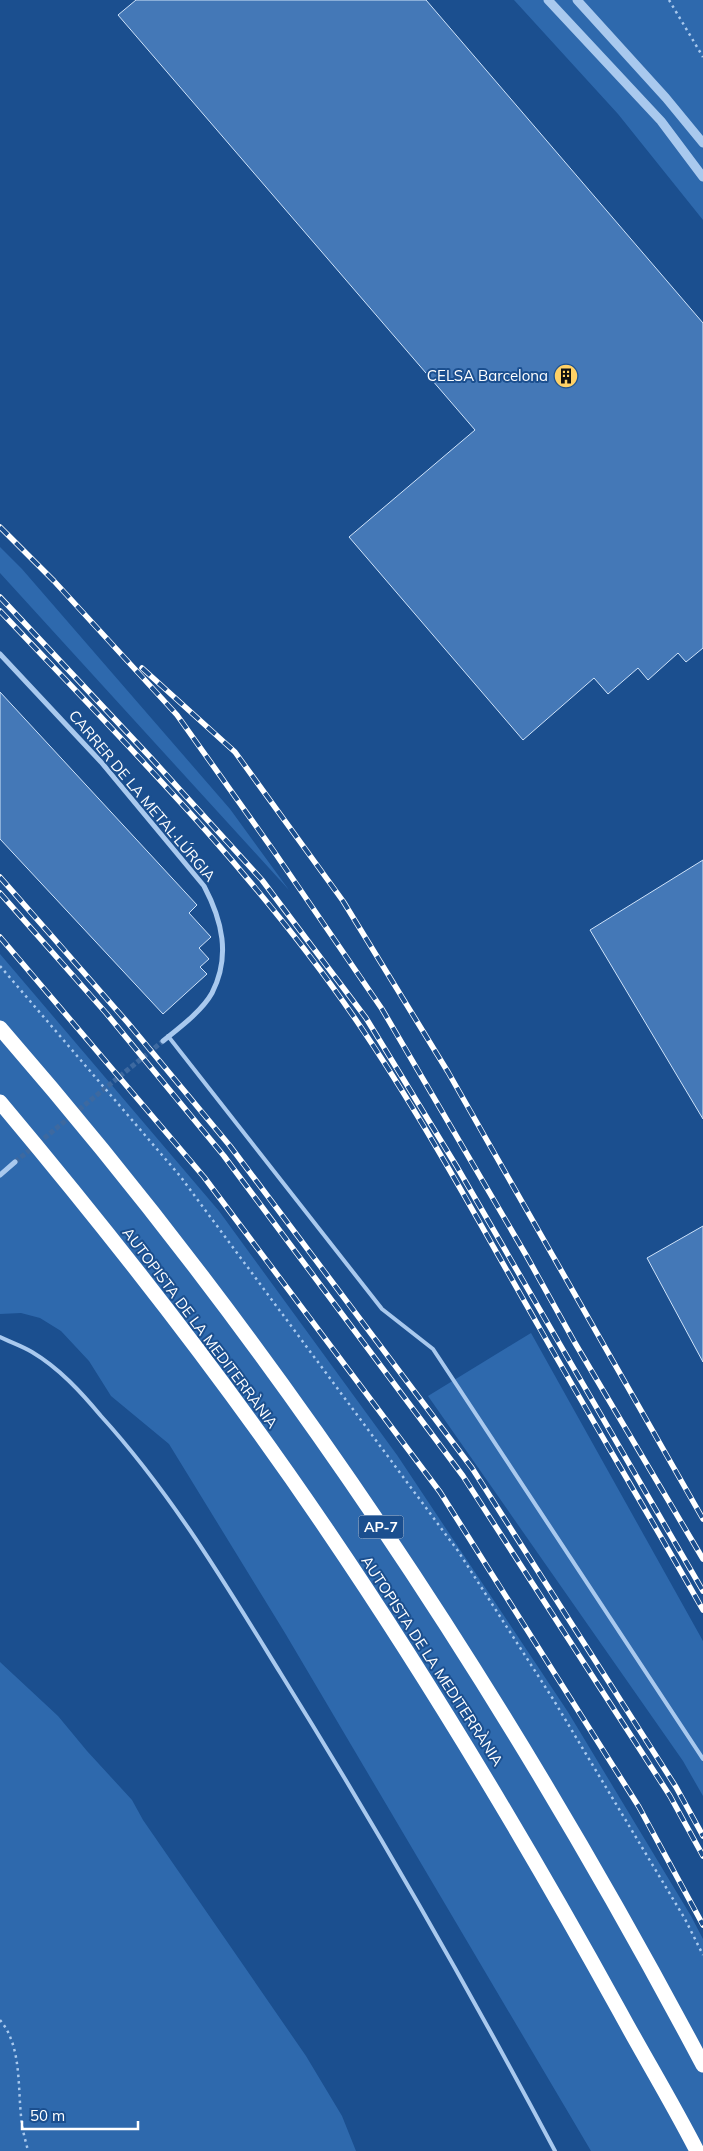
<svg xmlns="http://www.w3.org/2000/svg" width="703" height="2151" viewBox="0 0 703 2151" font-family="Mulish,sans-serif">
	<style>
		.green { fill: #2e69ad }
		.building { fill: #4478b7; stroke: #cfe3fa }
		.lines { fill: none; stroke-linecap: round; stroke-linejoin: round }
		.minor-tunnel { stroke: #3d69a0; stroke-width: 5; stroke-dasharray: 5 2.5; stroke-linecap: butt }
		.path { stroke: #a9c9ee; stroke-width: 2.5; stroke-dasharray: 2.5 4; stroke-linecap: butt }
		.service { stroke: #a9c9ee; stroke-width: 4 }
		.minor { stroke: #a9c9ee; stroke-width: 5 }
		.tertiary { stroke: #a9c9ee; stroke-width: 9 }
		.motorway { stroke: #fff; stroke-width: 15 }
		.rail-casing { stroke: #fff; stroke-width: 5.5 }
		.rail { stroke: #1b4f8f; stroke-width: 4; stroke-dasharray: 11; stroke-linecap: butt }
		.labels { text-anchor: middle; stroke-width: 4; stroke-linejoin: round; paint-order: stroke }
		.shield { fill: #1b4f8f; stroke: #bbcadd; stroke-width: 1 }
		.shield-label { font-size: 14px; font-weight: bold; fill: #fff }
		.poi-label { font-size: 15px; fill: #fff; stroke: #1b4f8f; text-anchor: end }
		.street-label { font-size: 15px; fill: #fff; stroke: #1b4f8f }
	</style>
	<rect width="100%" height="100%" fill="#1b4f8f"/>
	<path class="green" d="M514 0H703V220L618 114Z
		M0 547 22 569 230 809 289 890 0 573Z
		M0 954 219 1211 397 1455 568 1712 691 1916 703 1939V2151H591L285 1633 169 1444 111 1396 89 1361 61 1331 40 1318 21 1313 0 1314Z
		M531 1333 703 1641V1796L683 1761 428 1396Z
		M0 1662 58 1716 87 1751 132 1800 143 1820 306 2056 342 2116 356 2151H0Z"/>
	<path class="building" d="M136 0H426L703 323V648L686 662 678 653 648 680 638 668 608 694 594 678 523 740 349 537 475 430 118 15Z
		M0 692 197 905 189 913 211 937 199 948 209 959 200 967 207 974 163 1014 0 839Z
		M703 860V1119L590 930Z
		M703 1226V1362L647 1258Z"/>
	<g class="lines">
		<path class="minor-tunnel" d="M15 1162 163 1041"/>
		<path class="path" d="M669 0 703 57
			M0 966 180 1176 458 1551 553 1699 685 1919 703 1955
			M0 2020C23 2047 17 2091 22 2124 23 2133 26 2142 28 2151"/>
		<path class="service" d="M168 1036 382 1309 433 1349 703 1759
			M0 1337C10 1342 22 1346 32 1352 59 1368 81 1392 101 1416 172 1494 226 1585 281 1674 378 1830 469 1989 555 2151"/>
		<path class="minor" d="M0 654 101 762 204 886C222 920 231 956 212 993 202 1011 179 1028 163 1041
			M0 1175 15 1162"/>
		<path class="tertiary" d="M548 0 661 121 703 177
			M577 0 666 98 703 143"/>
		<path class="motorway" d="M0 1028C275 1344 507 1695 703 2065
			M0 1102C115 1239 227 1382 327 1530 433 1686 529 1847 620 2012 645 2058 673 2104 697 2151"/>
		<g class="rail-casing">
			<path id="rail" d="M0 527 54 581 177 715 273 850 382 1009 526 1255 575 1343 703 1559
				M0 597 152 759 262 880 366 1018 457 1167 703 1591
				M0 611C124 742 254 871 356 1020 423 1118 480 1224 539 1327 593 1422 649 1515 703 1610
				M142 668 235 752 343 901 448 1072 703 1519
				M0 877 128 1023 230 1146 472 1468 676 1787 703 1836
				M0 893 106 1013 224 1156 463 1476 670 1796 703 1856
				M0 937 204 1177 440 1492 639 1807 703 1925"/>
		</g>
		<use href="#rail" class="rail"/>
	</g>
	<defs>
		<g id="building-disc" transform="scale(1.25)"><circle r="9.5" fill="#ffd166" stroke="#1b4f8f"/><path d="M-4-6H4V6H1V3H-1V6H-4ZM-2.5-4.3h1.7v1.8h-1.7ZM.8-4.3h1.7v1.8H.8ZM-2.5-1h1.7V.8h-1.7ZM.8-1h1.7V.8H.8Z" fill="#111"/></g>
	</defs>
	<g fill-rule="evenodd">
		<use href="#building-disc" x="566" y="376"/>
	</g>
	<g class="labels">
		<rect class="shield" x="358.5" y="1515.5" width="45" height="23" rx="4"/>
		<g class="shield-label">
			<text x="381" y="1532">AP-7</text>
		</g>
		<g class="poi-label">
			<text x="548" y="381">CELSA Barcelona</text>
		</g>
		<g class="street-label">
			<text transform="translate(142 796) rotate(50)" y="5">CARRER DE LA METAL·LÚRGIA</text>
			<text transform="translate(200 1328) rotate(53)" y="5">AUTOPISTA DE LA MEDITERRÀNIA</text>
			<text transform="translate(432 1661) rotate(57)" y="5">AUTOPISTA DE LA MEDITERRÀNIA</text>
		</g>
	</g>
	<path d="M22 2121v8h116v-8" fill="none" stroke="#ffffff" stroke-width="2.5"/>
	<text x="30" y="2121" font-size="15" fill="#ffffff" stroke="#1b4f8f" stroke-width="4" paint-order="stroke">50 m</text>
</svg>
